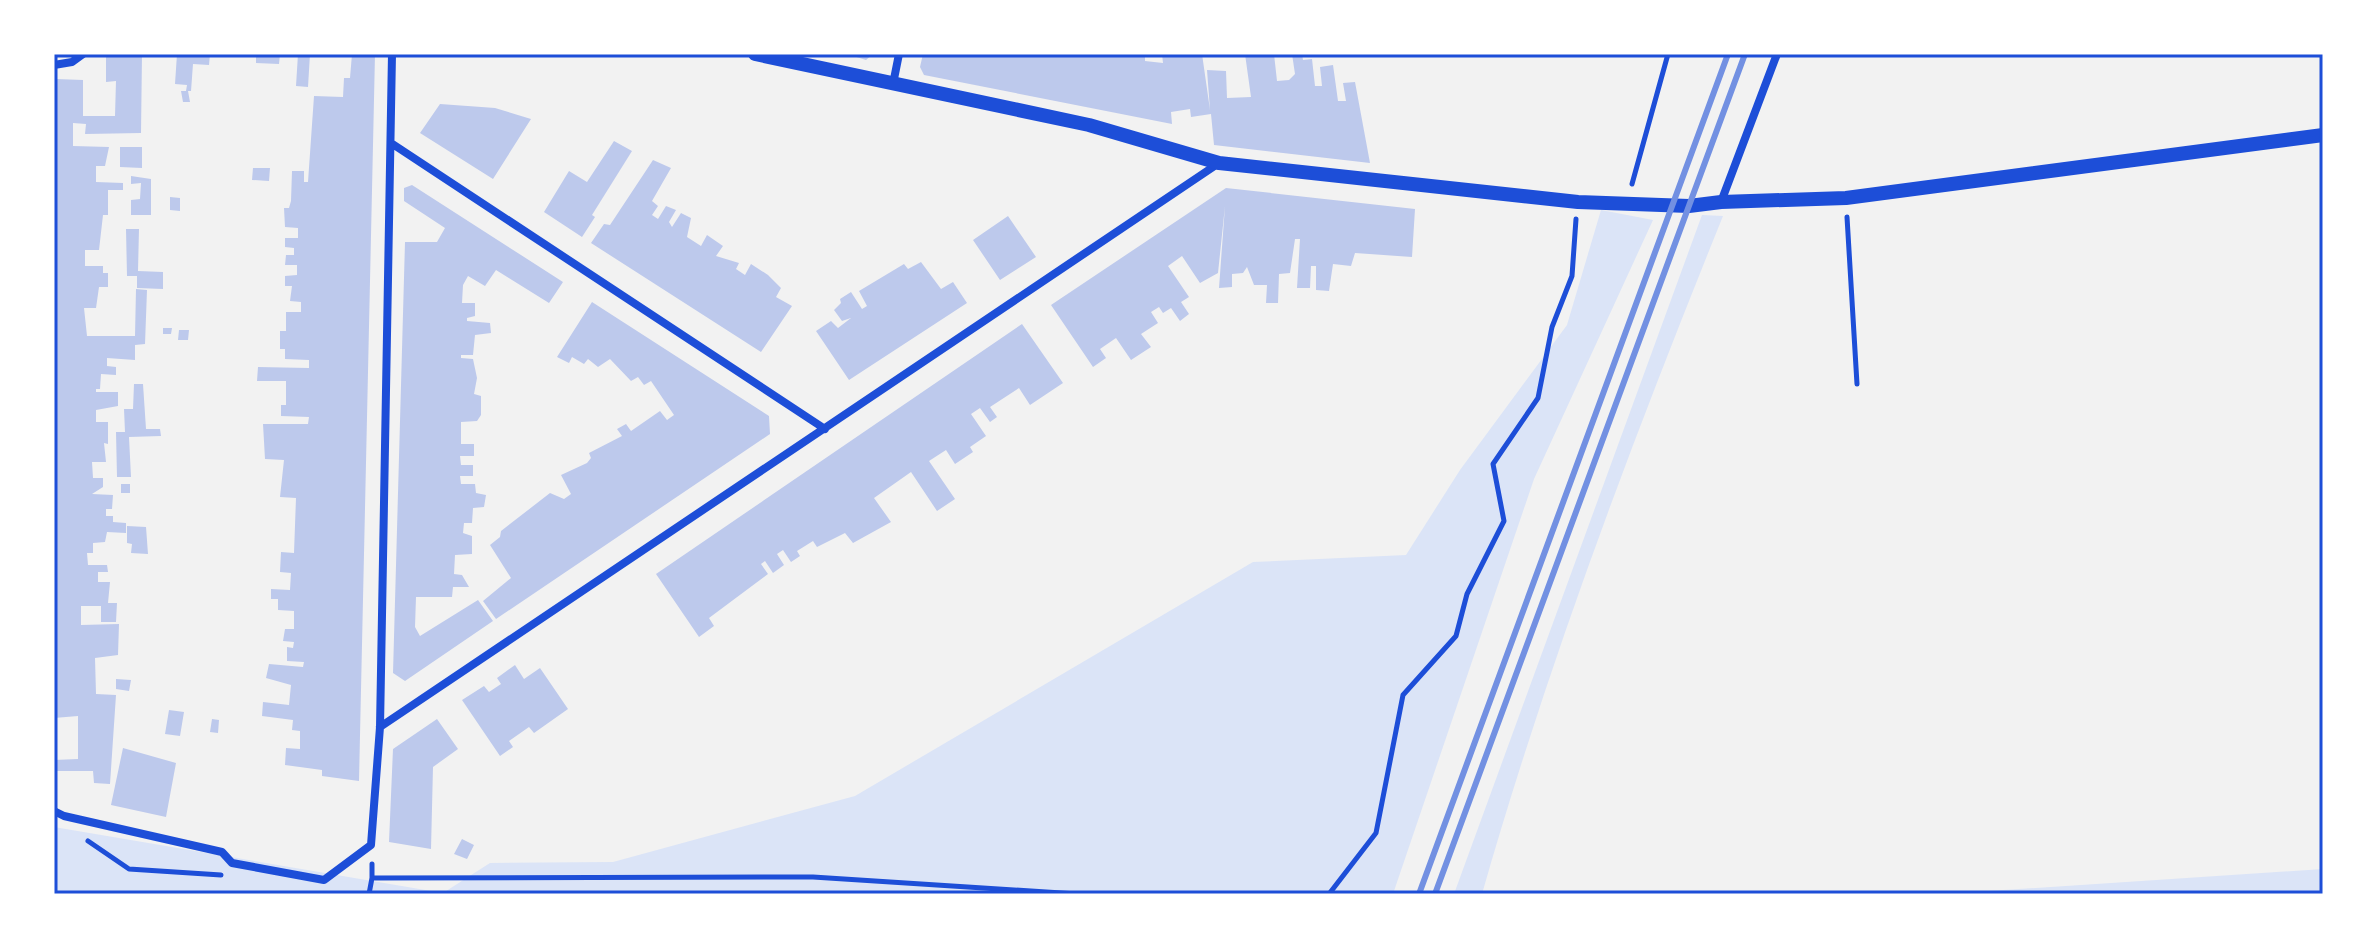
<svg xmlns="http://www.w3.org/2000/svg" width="2377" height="948" viewBox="0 0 2377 948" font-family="'Golos Text',sans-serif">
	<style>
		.green { fill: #dbe4f7 }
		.building { fill: #bdc9ec }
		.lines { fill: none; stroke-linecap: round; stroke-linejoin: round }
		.path { stroke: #1d4ed8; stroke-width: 5 }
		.minor { stroke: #1d4ed8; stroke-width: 8 }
		.tertiary { stroke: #1d4ed8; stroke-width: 14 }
		.rail { stroke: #7290e2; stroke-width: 6 }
		.neatline { fill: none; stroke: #1d4ed8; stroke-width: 3 }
	</style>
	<rect width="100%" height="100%" fill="#f2f2f2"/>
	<path class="green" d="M1601 210 1653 220 1534 479 1393 894H54V827L443 893 490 863 613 862 855 796 1253 562 1406 555 1460 470 1567 325Z
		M1702 215 1723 216C1633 439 1548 663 1482 894H1454Z
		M2323 869V894H1943Z"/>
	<path class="building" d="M106 54H142L141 133 85 134 86 124 73 123V146L109 147 105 166H96V182L123 183V190H108V215H103L99 250H85V266H103V273H108V287H99L96 308H84L87 336H135L136 289 147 290 145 344 135 345V360L107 358V366L116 367V375L101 374 100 389H96V392H118V406L96 410V422H108V444L104 443 106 462H92L93 478H103V487L92 494 113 495 112 509H106V516H113V522L126 523V533L107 532 105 542 93 543V553H87L88 565H107L108 572H98V582H110L108 603H117L116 622H101V606H81V625L119 624 118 655 95 658 96 694 116 695 110 784 94 783 93 771H54V760L78 759V716L54 718V86L56 79 83 80V116H115L116 81 106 82Z
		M177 54H210L209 65 193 64 191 91H186L187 85 175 84Z
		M256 54H280L279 64 256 63Z
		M298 54H310L308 87 296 86Z
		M352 54H375L359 781 322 776V770L285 765 286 748 300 749V731L292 730 293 720 262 716 263 702 289 705 291 685 266 678 269 664 303 667 304 662 287 661V647L293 648 294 642 283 641 285 629H294V611L278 610V599H271V589L290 590 291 573 280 572 281 552 294 553 296 498 280 497 284 460 265 459 263 424H308L309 417 281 416V405H286V381H257L258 367 309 368V360L285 359V349H280V331H286V312H301V302L290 301 292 286H285V276L297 275V265H285L286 255H294V248L285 247V238H298V228L285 227 284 208H289L291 201 292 171H304V182H308L314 96 343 97 344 78H350Z
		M847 54H873L866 60Z
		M923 54H1145V61L1163 63 1162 54H1202L1210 110 1207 70 1226 71 1227 98 1251 97 1245 54H1274L1277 81 1289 80 1295 74 1292 54H1302L1303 60 1312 59 1315 86H1322L1320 67 1333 65 1338 101H1346L1343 83 1355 82 1370 163 1214 145 1211 114 1191 117 1190 109 1171 112 1172 124 924 75 920 67Z
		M181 91H188L190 102H183Z
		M440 104 495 108 531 119 493 179 420 133Z
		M614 141 632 151 592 215 595 217 582 237 544 212 569 171 587 182Z
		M120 147H142V168L120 167Z
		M653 160 671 168 652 201 658 206 652 215 658 219 666 206 676 210 669 222 672 227 681 213 691 218 687 237 701 246 707 235 723 246 716 256 739 263 736 269 745 275 751 264 768 275 781 288 776 297 792 306 761 352 591 243 604 224 610 225Z
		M253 168H270L269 181 252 180Z
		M131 176 151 179V215H131V200L140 199 141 183 131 184Z
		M412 185 563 282 549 303 496 270 485 286 468 276 463 285 462 303H475V316L467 318V321L490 323 491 333 475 335 473 355H461V358L473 359 477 378 474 394 481 396V415L477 421 461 422V444H474V456H460L461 465H473V476H460L461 484H475L476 493 486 495 484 507 473 508 472 523H464L463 533 472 536V554L455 555 454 574 462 575 469 587H453L452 597H416L415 627 420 636 478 600 493 621 405 681 393 673 405 242H437L445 228 404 201V188Z
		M1226 188 1415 209 1412 257 1355 253 1351 266 1333 264 1329 291 1316 290V266H1311L1310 288H1297L1300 239H1295L1290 273 1279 274 1278 303H1266L1267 285H1254L1247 267 1243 273 1232 274V287L1219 288 1225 206 1218 273 1200 283 1182 256 1168 266 1189 297 1181 302 1189 314 1180 321 1171 308 1163 313 1159 307 1151 312 1158 323 1141 334 1151 347 1131 360 1116 338 1100 349 1106 358 1093 367 1051 305Z
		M170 197 180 198V211L170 210Z
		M1008 216 1036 257 1000 280 973 240Z
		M126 229H139L138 271 163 272V289L137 288V276H127Z
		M921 262 941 289 953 282 967 303 849 380 816 331 831 321 838 328 851 318 842 321 834 310 841 303 840 299 851 292 862 309 867 306 859 291 904 264 908 269Z
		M592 302 769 416 770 434 496 619 483 601 511 578 490 545 500 537 501 531 550 493 564 499 571 494 561 475 587 463 591 458 589 453 622 436 617 429 626 424 631 431 660 411 667 420 674 415 651 381 644 385 638 377 631 381 610 359 598 367 588 359 584 364 572 357 569 363 557 357Z
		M1022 324 1063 383 1030 405 1019 388 990 407 997 417 990 422 980 408 971 414 986 436 970 447 973 452 955 464 946 450 929 461 955 499 937 511 911 472 874 498 891 522 853 543 845 533 817 547 813 541 797 551 800 556 791 562 783 550 777 554 784 565 773 573 765 561 761 564 768 574 709 618 714 626 699 637 656 574Z
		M163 328H172L171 334H163Z
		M179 330H189L188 340H178Z
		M134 384H143L146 429H160L161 436 129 437 131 477H117L116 432H125L124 409H133Z
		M121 484H130V493H121Z
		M127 526 146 527 148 554 131 553 132 544 127 543Z
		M515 665 524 679 540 668 568 709 534 733 529 727 509 741 513 747 500 756 462 700 484 686 489 692 501 684 497 678Z
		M116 679 131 680 129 691 116 689Z
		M169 710 184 712 180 736 165 734Z
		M212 719 219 720 218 733 210 732Z
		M437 719 458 749 433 767 431 849 389 842 393 749Z
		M123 748 176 763 166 817 111 805Z
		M462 839 474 845 467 859 454 854Z"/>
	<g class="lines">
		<path class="path" d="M1632 184 1668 54
			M1847 217 1857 384
			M88 841 129 869 221 875
			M372 864V878L813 877 1077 894
			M369 894 372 878
			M1329 894 1376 833 1403 695 1456 636 1467 594 1504 521 1493 464 1538 398 1552 327 1572 276 1576 219"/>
		<path class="minor" d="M54 65 72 62 83 54
			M893 84 899 54
			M391 143 825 429
			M1721 202 1777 54
			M380 727 1219 163
			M54 811 64 816 222 852 232 863 324 880 371 845 380 727 392 54"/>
		<path class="tertiary" d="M755 54 1089 125 1219 163 1578 202 1689 206 1721 202 1846 198 2323 135"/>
		<path class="rail" d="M1419 894 1728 54
			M1435 894 1745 54"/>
	</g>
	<rect width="2377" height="948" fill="none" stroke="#ffffff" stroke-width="112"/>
	<rect x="56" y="56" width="2265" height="836" class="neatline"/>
</svg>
